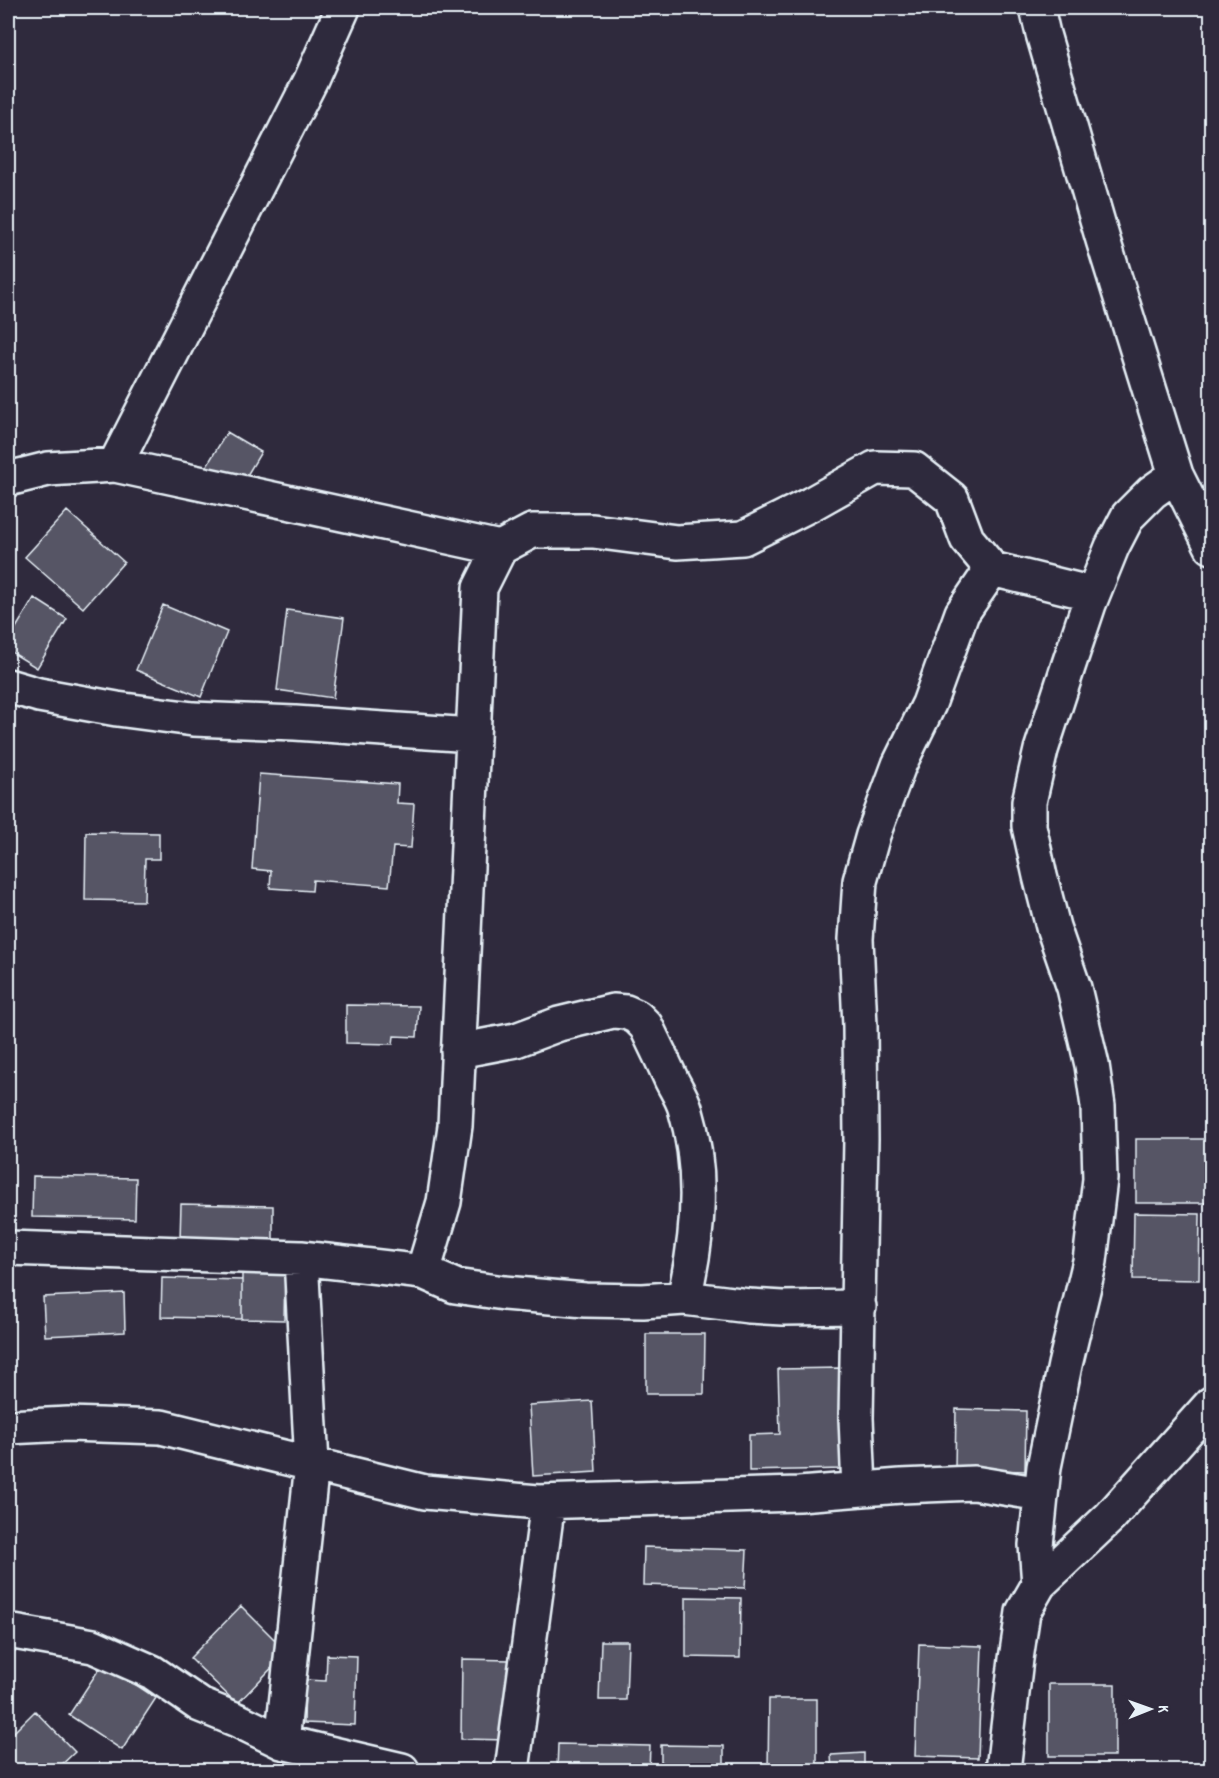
<svg xmlns="http://www.w3.org/2000/svg" width="1219" height="1778" viewBox="0 0 1219 1778" font-family="Dekko,sans-serif">
	<style>
		.building { fill: #575565; stroke: #e8f1f8; stroke-width: 1.5 }
		.lines { fill: none; stroke-linecap: round; stroke-linejoin: round }
		.minor-casing { stroke: #e8f1f8; stroke-width: 38 }
		.minor { stroke: #2f2a3d; stroke-width: 33 }
	</style>
	<rect width="100%" height="100%" fill="#2f2a3d"/>
	<filter id="ink" filterUnits="userSpaceOnUse"><feTurbulence type="fractalNoise" baseFrequency=".0167" numOctaves="2"/><feDisplacementMap in="SourceGraphic" scale="12" xChannelSelector="R" yChannelSelector="G"/><feConvolveMatrix kernelMatrix="1 2 1 2 8 2 1 2 1" color-interpolation-filters="sRGB"/></filter>
	<g filter="url(#ink)">
		<path class="building" d="M227 432 261 452 240 487 206 467Z
			M67 511 124 562 83 608 25 557Z
			M34 598 67 619 37 668 8 650V641Z
			M163 605 227 632 201 697 136 670Z
			M287 610 344 618 333 698 277 690Z
			M259 774 398 784 397 803 414 804 411 848 393 847 389 886 313 880 312 891 270 888 271 871 252 869Z
			M86 832 159 833V859H145L144 901 85 900Z
			M346 1005 419 1006 417 1037 394 1036 393 1044 346 1043Z
			M1136 1139H1211V1203H1136Z
			M33 1176 136 1178 135 1219 32 1217Z
			M181 1204 273 1206V1242L180 1240Z
			M1134 1213 1200 1214 1199 1280 1133 1279Z
			M242 1269 285 1270 284 1320 242 1319Z
			M162 1278 242 1280V1319L161 1317Z
			M124 1293 125 1332 45 1336 43 1297Z
			M646 1334H705L704 1394H646Z
			M841 1368 844 1469 749 1471V1435L780 1434 778 1369Z
			M592 1401 596 1472 533 1476 529 1405Z
			M956 1409 1026 1411 1025 1471 955 1469Z
			M644 1547 747 1550 745 1588 643 1585Z
			M686 1597 741 1598 740 1658 686 1657Z
			M241 1606 287 1652 237 1704 190 1658Z
			M601 1641H628L626 1700H599Z
			M919 1644 982 1646 978 1758 915 1756Z
			M327 1655 357 1656 355 1725 304 1723 305 1680 326 1681Z
			M462 1659 510 1660 509 1740 461 1739Z
			M103 1663 156 1698 122 1750 69 1715Z
			M1049 1684H1115V1756H1049Z
			M769 1699H817V1770H768Z
			M35 1711 75 1752 56 1770H8V1738Z
			M558 1744 650 1746 649 1770H557Z
			M661 1745 724 1746V1770H661Z
			M864 1753V1770H832L831 1755Z"/>
		<g class="lines">
			<g class="minor-casing">
				<path id="minor" d="M1037 8 1043 34 1103 240 1176 475 1212 547
					M115 465 311 80 343 8
					M8 479 48 469 115 465 500 548
					M8 686 39 695 117 709 193 719 295 723 472 735
					M458 1051 516 1040 559 1024 613 1011 626 1012 637 1017 646 1026C654 1043 663 1061 671 1079 676 1089 682 1098 685 1108 704 1171 699 1235 684 1298
					M8 1248 301 1258 423 1272 455 1286 504 1293 585 1300 643 1301 684 1298 749 1306 783 1308 859 1307
					M423 1272 444 1202 455 1126 480 588 500 548 532 531H593L677 542 743 538 811 504 875 468 914 469 952 499 967 539 992 569 1093 594
					M8 1427 68 1424 161 1427 425 1492 538 1502 799 1494 901 1486 974 1483 1041 1494
					M859 1489 856 1418 861 1139 860 1026 856 939 860 881 873 835 899 765 929 704 962 613 992 569
					M1039 1584 1036 1545 1044 1467 1065 1365 1090 1261 1100 1179 1098 1106 1092 1065 1074 988 1053 927 1040 876 1029 826V802L1041 750 1068 667 1089 604 1112 547 1128 516 1152 492 1176 475
					M8 1631 93 1646 152 1672 200 1705 237 1720 282 1742 402 1770
					M282 1742 312 1464 301 1258
					M512 1770 548 1502
					M1003 1770 1016 1659 1023 1612 1039 1584 1110 1517 1212 1403"/>
			</g>
			<use href="#minor" class="minor"/>
		</g>
	</g>
	<rect width="1219" height="1778" fill="none" stroke="#2f2a3d" stroke-width="30"/>
	<rect x="15" y="15" width="1189" height="1748" fill="none" stroke="#e8f1f8" stroke-width="2" filter="url(#ink)"/>
	<g transform="translate(1150 1709) rotate(89)" stroke="#2f2a3d" stroke-width="4.5" paint-order="stroke">
	<path d="M0-4.5L10 22L0 15L-10 22Z" fill="#e8f1f8"/>
	<text y="-9" font-size="16" font-weight="bold" text-anchor="middle" fill="#e8f1f8">K</text>
	</g>
</svg>
